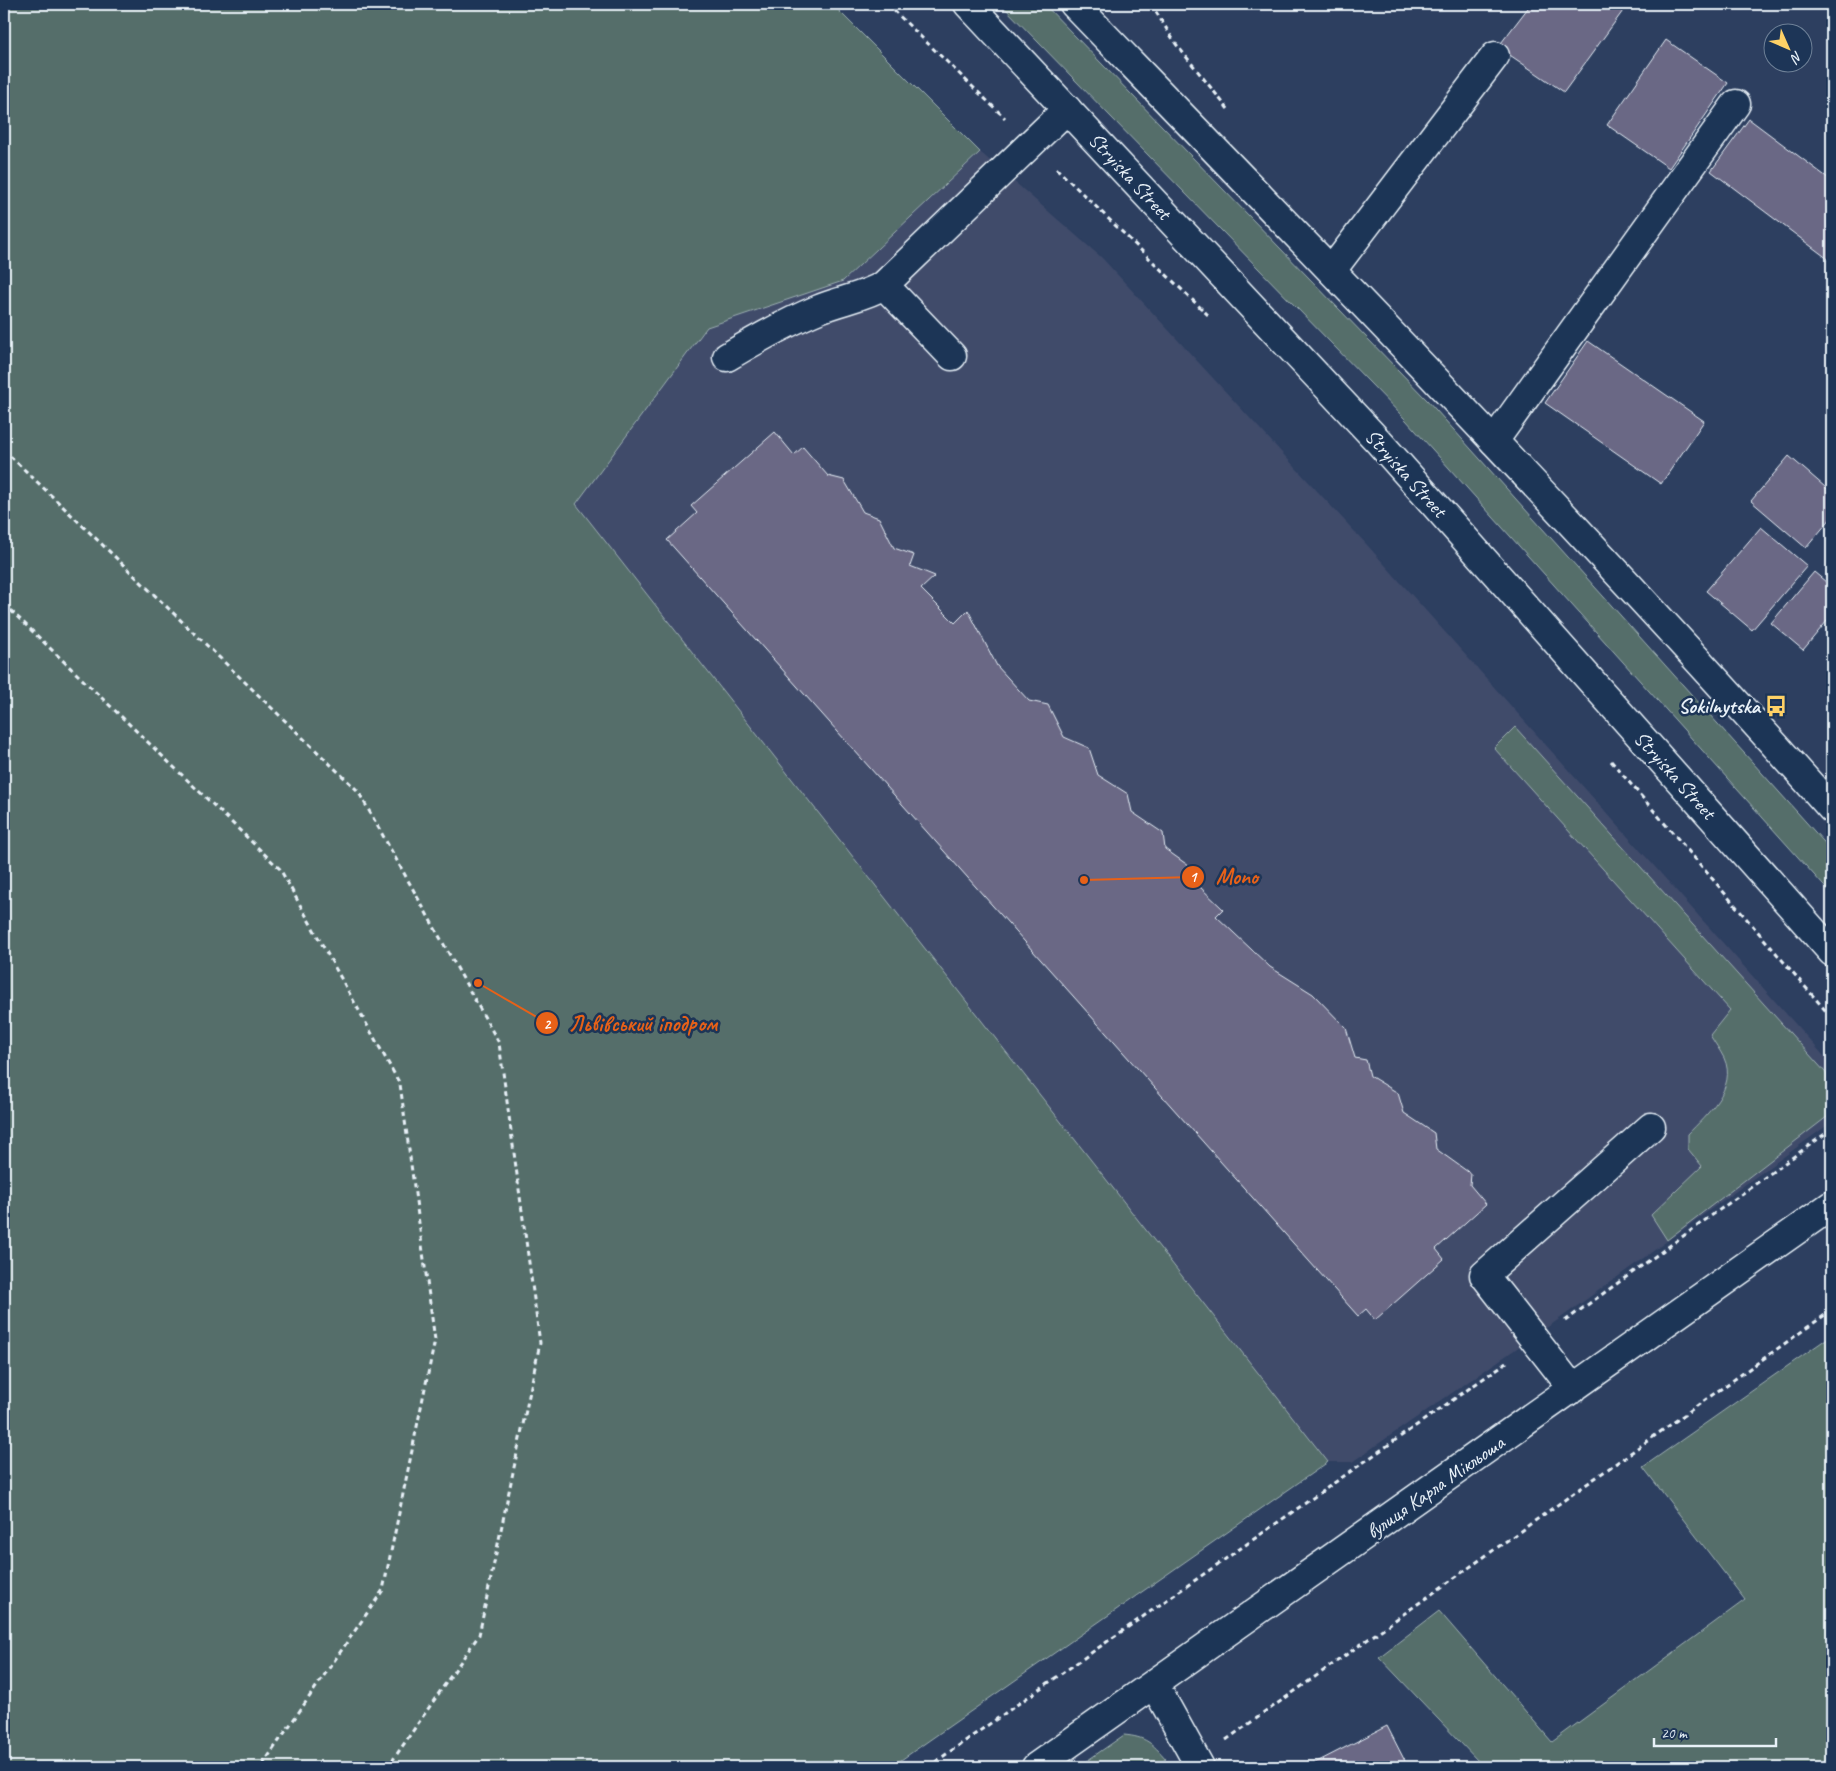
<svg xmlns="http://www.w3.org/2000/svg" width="1836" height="1771" viewBox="0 0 1836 1771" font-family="Caveat,sans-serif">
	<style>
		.built { fill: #404b6b }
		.green { fill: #556e6b; stroke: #9eb0b2 }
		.building { fill: #6b6785; stroke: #e8f1f8 }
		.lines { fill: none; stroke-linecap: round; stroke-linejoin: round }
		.minor-casing { stroke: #e8f1f8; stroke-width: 31 }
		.major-casing { stroke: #e8f1f8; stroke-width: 31 }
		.path { stroke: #e8f1f8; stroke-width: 3; stroke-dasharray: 5 4; stroke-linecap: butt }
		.minor { stroke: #1d3557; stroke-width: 28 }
		.major { stroke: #1d3557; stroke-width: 28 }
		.labels { text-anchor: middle; stroke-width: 5; stroke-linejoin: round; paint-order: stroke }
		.street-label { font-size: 21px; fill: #e8f1f8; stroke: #1d3557 }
		.poi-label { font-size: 21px; font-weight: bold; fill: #e8f1f8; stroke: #1d3557; text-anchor: end }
		.leader { fill: none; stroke: #e86118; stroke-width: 2 }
		.callout-dot { fill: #e86118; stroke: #1d3557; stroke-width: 2 }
		.mark-label { font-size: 15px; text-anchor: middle; font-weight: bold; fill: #fff }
		.callout-label { font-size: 22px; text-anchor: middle; font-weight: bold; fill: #e86118; stroke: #1d3557; stroke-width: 5; stroke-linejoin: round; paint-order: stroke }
	</style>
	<rect width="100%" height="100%" fill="#2d3f60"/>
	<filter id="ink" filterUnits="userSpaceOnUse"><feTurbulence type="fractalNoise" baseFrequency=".02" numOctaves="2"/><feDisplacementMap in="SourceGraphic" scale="10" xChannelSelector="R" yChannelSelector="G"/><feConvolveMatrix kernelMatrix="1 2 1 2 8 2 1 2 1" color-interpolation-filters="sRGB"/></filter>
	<g filter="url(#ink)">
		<path class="built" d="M980 152 1102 258 1368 546 1832 1065V1118L1829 1124 1555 1322 1352 1462H1328L576 504 707 327 843 281Z"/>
		<path class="green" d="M4 4H832L980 152 843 281 707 327 576 504 1328 1462 891 1767H4Z
			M1001 4H1044L1427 400 1832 851V895L1406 420Z
			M1515 727 1826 1073 1831 1095 1832 1113 1667 1240 1651 1215 1702 1166 1688 1149V1134C1706 1115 1738 1088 1724 1058 1720 1050 1714 1042 1710 1035L1730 1010 1494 748Z
			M1832 1335V1767H1481L1479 1762 1379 1657 1439 1611 1552 1742 1745 1600 1643 1467Z
			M1124 1735C1146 1737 1152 1743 1166 1759L1155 1767H1078Z"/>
		<path class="building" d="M1531 4H1628L1564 92 1498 47Z
			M1666 40 1728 83 1669 168 1607 125Z
			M1749 119 1832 181V262L1711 171Z
			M1588 341 1704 421 1661 484 1545 403Z
			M775 432 794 455 803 447 828 476 844 480 863 512 879 518 894 548 914 555 910 566 935 576 921 589 955 623 968 610 997 666 1029 701 1048 705 1064 737 1089 748 1098 775 1128 794 1132 812 1163 833 1165 849 1199 873V886L1223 909 1216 916 1270 967 1313 994 1346 1028 1355 1058 1366 1060 1370 1076 1398 1093 1404 1113 1434 1133 1436 1149 1471 1174 1470 1185 1486 1204 1436 1249 1444 1259 1375 1320 1366 1309 1358 1316 667 540 697 513 691 506Z
			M1789 456 1832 493V517L1806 548 1751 501Z
			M1761 527 1807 566 1752 630 1706 591Z
			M1814 572 1832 587V615L1803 650 1771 623Z
			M1387 1726 1408 1767H1307Z"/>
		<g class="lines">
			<g class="minor-casing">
				<path id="minor" d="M1332 270 1495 56
					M884 285 952 356
					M727 357C757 339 787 322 819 309 840 300 864 297 884 285L1067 109
					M1494 441 1736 104
					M1573 1389 1484 1275 1651 1127
					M1154 1684 1200 1767
					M1036 1767 1832 1205"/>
			</g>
			<g class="major-casing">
				<path id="major" d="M968 4 1379 442 1832 952
					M1074 4C1330 269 1587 533 1832 809"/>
			</g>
			<path class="path" d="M887 4 1005 118
				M1151 4 1176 44 1228 109
				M1056 168 1208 315
				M4 450 358 791 499 1043 540 1343 479 1635 388 1767
				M4 604 280 869 400 1084 435 1340 383 1590 261 1767
				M1611 761 1832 1018
				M1565 1321 1825 1134 1832 1127
				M1226 1740 1832 1310
				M928 1767 1507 1362"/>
			<use href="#minor" class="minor"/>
			<use href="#major" class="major"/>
		</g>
	</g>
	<defs>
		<g id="bus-bare" transform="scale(1.725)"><path d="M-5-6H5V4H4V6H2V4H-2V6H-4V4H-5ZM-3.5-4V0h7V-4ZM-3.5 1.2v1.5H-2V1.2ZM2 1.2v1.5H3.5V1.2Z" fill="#ffd166" stroke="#1d3557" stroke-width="2.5" paint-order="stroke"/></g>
	</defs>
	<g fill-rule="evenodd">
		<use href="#bus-bare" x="1776" y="706"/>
	</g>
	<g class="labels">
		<g class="street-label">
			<text transform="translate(1130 176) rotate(47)" y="7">Stryiska Street</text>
			<text transform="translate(1406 473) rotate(48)" y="7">Stryiska Street</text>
			<text transform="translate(1675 775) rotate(48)" y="7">Stryiska Street</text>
			<text transform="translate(1435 1487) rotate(-35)" y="7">вулиця Карла Мікльоша</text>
		</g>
		<g class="poi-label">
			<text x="1760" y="713">Sokilnytska</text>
		</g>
	</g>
	<path class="leader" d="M1084 880L1193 877M478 983L547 1023"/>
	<g class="callout-dot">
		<circle cx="1084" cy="880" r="5"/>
		<circle cx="478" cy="983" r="5"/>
		<circle cx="1193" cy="877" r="12"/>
		<circle cx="547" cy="1023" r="12"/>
	</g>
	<g class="mark-label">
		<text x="1193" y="882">1</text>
		<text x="547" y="1029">2</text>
	</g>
	<g class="callout-label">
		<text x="1237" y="884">Mono</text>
		<text x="643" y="1031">Львівський іподром</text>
	</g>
	<rect width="1836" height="1771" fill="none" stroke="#1d3557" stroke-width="20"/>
	<rect x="10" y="10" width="1816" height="1751" fill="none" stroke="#e8f1f8" stroke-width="2" filter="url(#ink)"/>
	<g transform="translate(1788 48) rotate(135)"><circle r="24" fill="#1d3557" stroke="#6e8097"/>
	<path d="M0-4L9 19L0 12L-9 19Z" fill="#ffd166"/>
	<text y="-8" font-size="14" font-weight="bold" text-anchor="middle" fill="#e8f1f8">N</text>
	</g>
	<path d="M1654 1738v8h122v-8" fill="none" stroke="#e8f1f8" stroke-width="2.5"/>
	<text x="1661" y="1738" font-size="15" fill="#e8f1f8" stroke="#1d3557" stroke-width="4" paint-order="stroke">20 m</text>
</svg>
